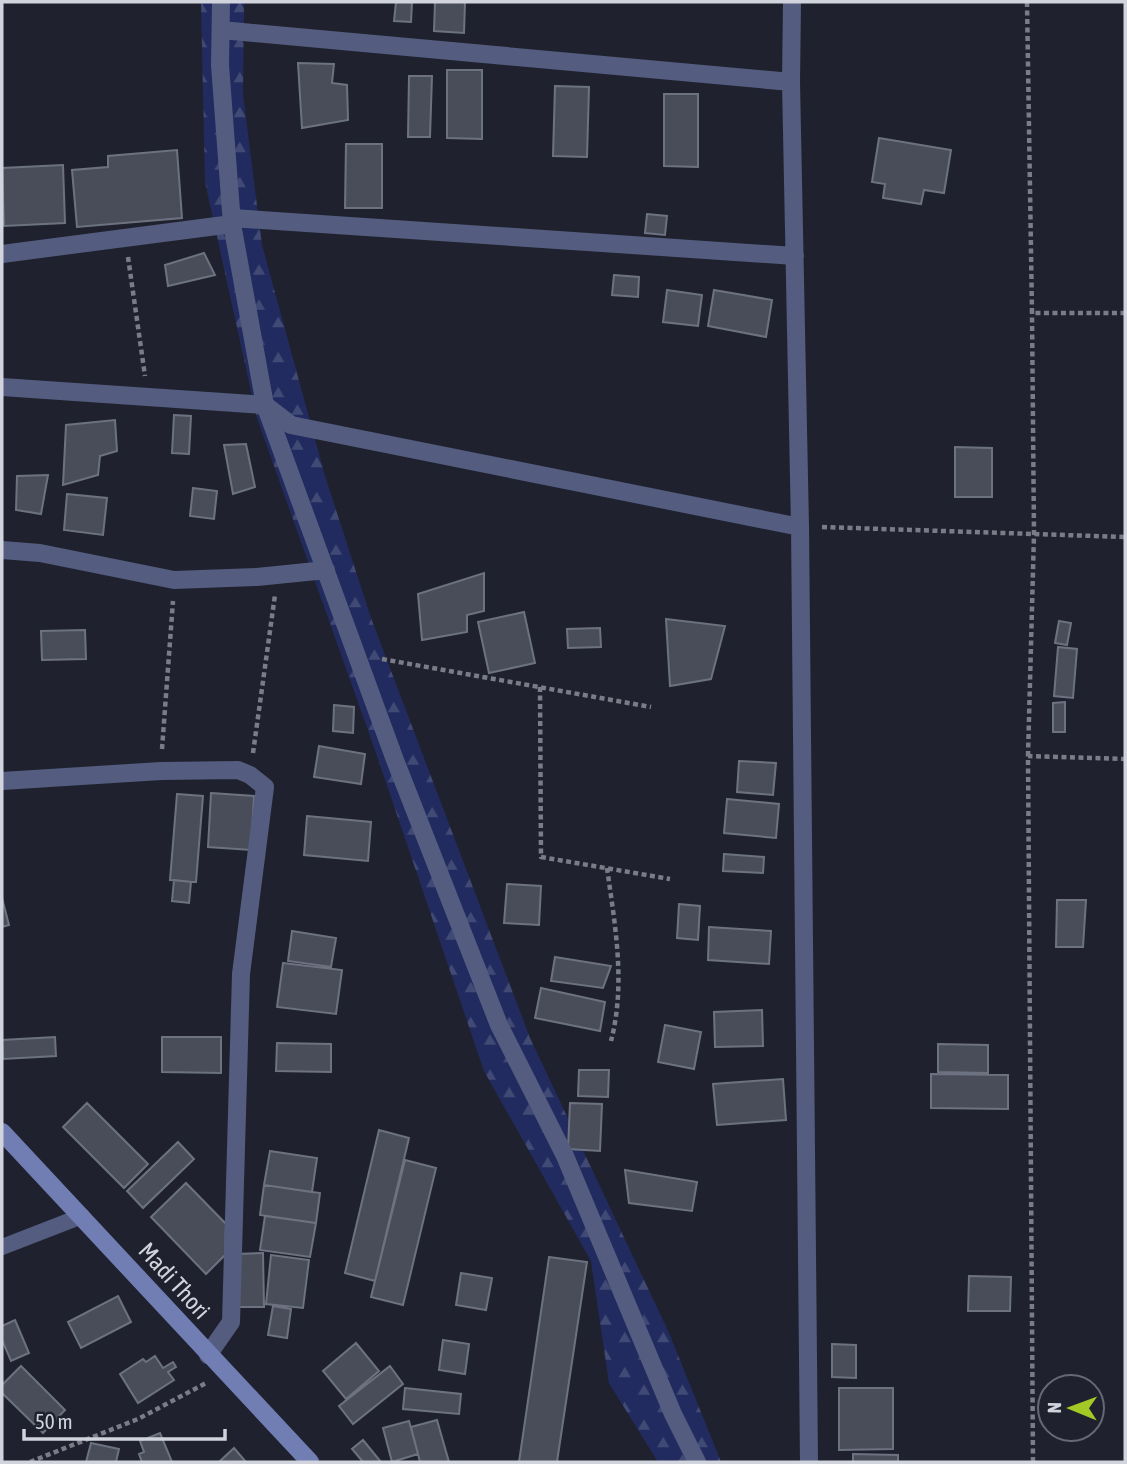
<svg xmlns="http://www.w3.org/2000/svg" width="1127" height="1464" viewBox="0 0 1127 1464" font-family="'Asap Condensed',sans-serif">
	<style>
		.forest { fill: url(#forest-firs) }
		.building { fill: #494d5a; stroke: #6d7280; stroke-width: 2 }
		.lines { fill: none; stroke-linecap: round; stroke-linejoin: round }
		.path { stroke: #7a7d87; stroke-width: 4.5; stroke-dasharray: 5 3.5; stroke-linecap: butt }
		.service { stroke: #545d7f; stroke-width: 16 }
		.minor { stroke: #545d7f; stroke-width: 18 }
		.secondary { stroke: #707eb4; stroke-width: 18 }
		.labels { text-anchor: middle; stroke-width: 6; stroke-linejoin: round; paint-order: stroke }
		.street-label { font-size: 24px; fill: #d1d4dc; stroke: #1f222e }
	</style>
	<defs>
		<pattern id="forest-firs" width="22" height="20" patternUnits="userSpaceOnUse" patternTransform="scale(1.75)"><rect width="22" height="20" fill="#222b5f"/><path d="M5 1l3.5 6h-7zM16 11l3.5 6h-7z" fill="#414975"/></pattern>
	</defs>
	<rect width="100%" height="100%" fill="#1f222e"/>
	<path class="forest" d="M201 2H244L243 95 262 245 325 476 371 618 530 1038 669 1333 721 1462H658L609 1383 591 1261 484 1071 374 747 257 418 205 182Z"/>
	<path class="building" d="M396 2H412L411 22 394 21Z
		M435 2H465L464 33 434 31Z
		M298 63 334 64 332 83 347 85 348 120 302 128Z
		M447 70H482V139L447 138Z
		M409 76H432L430 137H408Z
		M555 86 589 87 587 157 553 156Z
		M664 94H698V167L664 166Z
		M879 138 951 150 944 193 924 190 921 204 883 198 885 184 872 182Z
		M346 144H382V208H345Z
		M177 150 182 218 77 227 72 170 108 167V156Z
		M63 165 65 223 4 226 2 168Z
		M647 214 667 216 665 235 645 233Z
		M204 253 215 275 168 286 165 265Z
		M614 275 639 277 638 297 612 295Z
		M667 290 702 295 698 326 663 322Z
		M714 290 772 300 766 337 708 326Z
		M174 415 191 416 189 454 172 453Z
		M115 420 117 451 100 456 98 475 63 485 66 425Z
		M246 444 255 487 233 494 224 445Z
		M955 447 992 448V497H955Z
		M48 475 41 514 16 510 17 476Z
		M193 488 217 491 214 519 190 516Z
		M67 494 107 498 103 535 64 530Z
		M484 573V611L467 615V632L422 640 418 594Z
		M524 612 535 663 489 673 478 622Z
		M666 619 725 626 711 679 670 686Z
		M1059 621 1071 623 1067 645 1055 643Z
		M600 628 601 647 568 648 567 629Z
		M85 630 86 659 42 660 41 631Z
		M1058 647 1077 649 1073 698 1054 696Z
		M1065 702V732H1053V703Z
		M334 705 354 707 353 733 333 731Z
		M319 746 365 754 361 784 314 777Z
		M739 761 776 763 773 795 737 792Z
		M211 793 254 796 251 850 208 847Z
		M177 794 203 796 196 882 170 880Z
		M727 799 779 804 776 838 724 833Z
		M307 816 371 822 368 861 304 855Z
		M724 854 764 857 763 873 723 871Z
		M174 880 191 882 189 903 172 901Z
		M507 884 541 886 539 925 504 923Z
		M2 898 9 925 2 927Z
		M1057 900H1086L1083 947H1056Z
		M679 904 700 906 698 940 677 938Z
		M709 927 771 931 769 964 708 960Z
		M292 931 336 938 331 967 288 961Z
		M555 957 611 966 603 988 551 981Z
		M283 963 342 970 336 1014 277 1007Z
		M541 988 605 1002 600 1031 535 1018Z
		M762 1010 763 1046 715 1047 714 1012Z
		M665 1025 701 1032 694 1069 658 1062Z
		M55 1037 56 1056 3 1059 2 1040Z
		M162 1037H221V1073L162 1072Z
		M277 1043 331 1044V1072L276 1071Z
		M938 1044 988 1045V1073L938 1072Z
		M579 1070H609L608 1097 578 1096Z
		M931 1074 1008 1075V1109L931 1108Z
		M783 1079 786 1120 717 1125 713 1084Z
		M87 1103 148 1164 124 1188 63 1127Z
		M570 1103 602 1104 600 1151 568 1149Z
		M379 1130 409 1138 375 1281 345 1273Z
		M178 1142 194 1159 143 1208 127 1191Z
		M270 1151 317 1158 312 1192 264 1185Z
		M405 1160 436 1168 403 1305 371 1297Z
		M625 1170 697 1182 692 1211 629 1203Z
		M186 1183 226 1224 225 1255 206 1274 151 1217Z
		M264 1185 320 1193 316 1223 260 1215Z
		M265 1216 316 1223 310 1257 260 1250Z
		M263 1253 264 1307H237V1254Z
		M271 1255 309 1260 303 1308 266 1304Z
		M549 1257 587 1262 557 1462H519Z
		M461 1273 492 1278 486 1310 456 1305Z
		M969 1276 1011 1277 1010 1311H968Z
		M118 1296 131 1322 81 1348 68 1322Z
		M273 1306 291 1309 287 1338 268 1335Z
		M15 1320 29 1353 11 1361 2 1340V1326Z
		M443 1340 469 1344 465 1374 439 1370Z
		M356 1343 379 1371 346 1399 323 1371Z
		M832 1344 856 1345V1378L832 1377Z
		M155 1356 163 1368 173 1362 176 1367 168 1372 174 1380 138 1403 120 1374 143 1359 146 1362Z
		M21 1366 65 1410 43 1433 2 1393V1385Z
		M390 1366 403 1384 353 1424 339 1406Z
		M405 1388 461 1394 459 1414 403 1409Z
		M839 1388H893V1449L839 1450Z
		M437 1420 449 1462H420L411 1427Z
		M409 1421 418 1454 392 1462 383 1428Z
		M160 1433 172 1462H142L139 1454 144 1452 140 1441Z
		M363 1440 381 1462H363L352 1449Z
		M91 1443 119 1449 116 1462H86Z
		M234 1448 246 1462H219Z
		M853 1454 898 1455V1462H853Z"/>
	<g class="lines">
		<path class="path" d="M1027 2 1032 313H1125
			M128 257 145 376
			M822 527 1125 537
			M382 659 651 707
			M540 687 541 857 670 879
			M162 749 173 601
			M253 753 275 595
			M1028 756 1034 534 1032 313
			M607 868C615 925 626 984 611 1041
			M30 1462 138 1419 208 1382
			M1033 1462 1028 756 1125 759"/>
		<path class="service" d="M2 1247 82 1216"/>
		<path class="minor" d="M221 2 220 65 232 224 265 405 395 760 499 1025 565 1156 673 1414 697 1462
			M792 2 791 82 800 527 809 1462
			M221 30 791 82
			M232 218 795 256
			M2 254 232 224
			M2 387 265 405 291 425 800 527
			M2 550 40 553 174 580 257 577 326 570
			M2 781 161 771 238 770 250 775 265 787 241 974 231 1322 208 1355"/>
		<path class="secondary" d="M2 1132 310 1462"/>
	</g>
	<g class="labels">
		<g class="street-label">
			<text transform="translate(174 1281) rotate(48)" y="8">Madi Thori</text>
		</g>
	</g>
	<rect width="1127" height="1464" fill="none" stroke="#d1d4dc" stroke-width="7"/>
	<g transform="translate(1071 1408) rotate(271)"><circle r="33" fill="#1f222e" stroke="#666974" stroke-width="2"/>
	<path d="M0-5L12 26L0 18L-12 26Z" fill="#a3c926"/>
	<text y="-10" font-size="19" font-weight="bold" text-anchor="middle" fill="#d1d4dc">N</text>
	</g>
	<path d="M24 1429v10h201v-10" fill="none" stroke="#d1d4dc" stroke-width="3.5"/>
	<text x="35" y="1429" font-size="21" fill="#d1d4dc" stroke="#1f222e" stroke-width="5" paint-order="stroke">50 m</text>
</svg>
